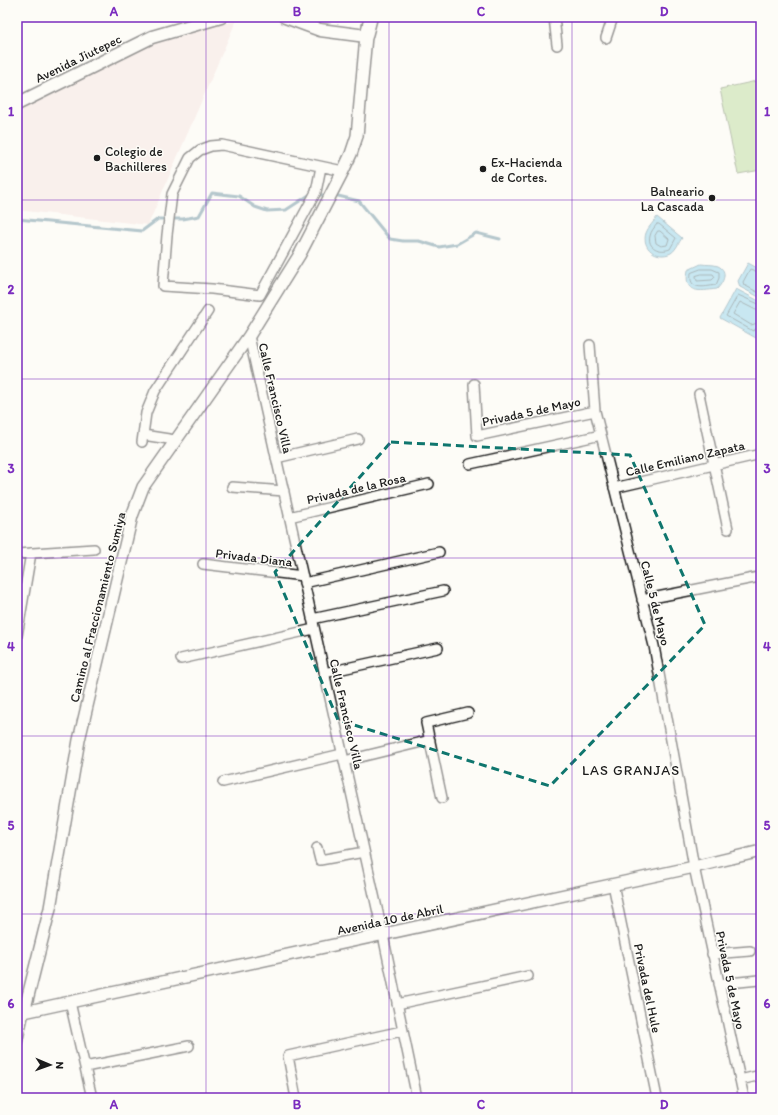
<svg xmlns="http://www.w3.org/2000/svg" width="778" height="1115" viewBox="0 0 778 1115" font-family="Itim,sans-serif">
	<style>
		.built { fill: #f4e2dd }
		.green { fill: #b4d893; stroke: #687a58 }
		.water { fill: #88cfe9; stroke: #5d8797 }
		.lines { fill: none; stroke-linecap: round; stroke-linejoin: round }
		.shore { stroke: #47646e; stroke-width: 1 }
		.stream { stroke: #5d8797; stroke-width: 3 }
		.minor-casing { stroke: #1c1c1c; stroke-width: 12 }
		.tertiary-casing { stroke: #1c1c1c; stroke-width: 14 }
		.secondary-casing { stroke: #1c1c1c; stroke-width: 15 }
		.minor { stroke: #fdfcf7; stroke-width: 9 }
		.tertiary { stroke: #fdfcf7; stroke-width: 11 }
		.secondary { stroke: #fdfcf7; stroke-width: 12 }
		.marked { fill: none; stroke: #0f766e; stroke-width: 3; stroke-dasharray: 8 5; stroke-linejoin: round }
		.grid { fill: none; stroke: #7b2cbf; stroke-width: 1; stroke-opacity: 0.55 }
		.poi-dot { fill: #1c1c1c; stroke: #fdfcf7; stroke-width: 1.5 }
		.labels { text-anchor: middle; stroke-width: 3; stroke-linejoin: round; paint-order: stroke }
		.street-label { font-size: 13px; fill: #1c1c1c; stroke: #fdfcf7 }
		.poi-label { font-size: 13px; fill: #1c1c1c; stroke: #fdfcf7; text-anchor: start }
		.neighbourhood-label { font-size: 14px; letter-spacing: 1px; fill: #1c1c1c; stroke: #fdfcf7 }
		.neatline { fill: none; stroke: #7b2cbf; stroke-width: 1.5 }
		.grid-label { font-size: 13px; text-anchor: middle; font-weight: bold; fill: #7b2cbf }
	</style>
	<rect width="100%" height="100%" fill="#fdfcf7"/>
	<filter id="ink" filterUnits="userSpaceOnUse"><feTurbulence type="fractalNoise" baseFrequency=".025" numOctaves="2"/><feDisplacementMap in="SourceGraphic" scale="8" xChannelSelector="R" yChannelSelector="G"/><feConvolveMatrix kernelMatrix="1 2 1 2 8 2 1 2 1" color-interpolation-filters="sRGB"/></filter>
	<g filter="url(#ink)">
		<path class="built" d="M236 21 148 225 17 210V107L152 40Z"/>
		<path class="green" d="M761 80V170L738 174 720 89Z"/>
		<path class="water" d="M657 217 682 238C679 242 676 250 671 253 657 260 641 248 646 233 648 227 654 222 657 217Z
			M748 263 761 270V298L740 287 738 281Z
			M701 264C707 265 713 264 718 266 729 271 723 283 717 289 700 291 683 295 688 270Z
			M736 289 761 302V328L756 338 720 318Z"/>
		<g class="lines">
			<path class="shore" d="M657 224H659L676 238 670 249C660 253 647 248 650 236 651 231 654 228 657 224Z
				M658 231H660L669 239 667 245 661 246 656 243 655 236Z
				M701 269H712L719 272V278L716 285C704 287 688 291 691 273Z
				M761 273 750 269 743 282 744 285 761 294
				M702 274H713L715 277 712 280 697 281 696 276Z
				M761 305 738 295 726 316 753 331 758 327H761
				M761 310H756L740 302 733 314 751 325 761 322"/>
			<path class="stream" d="M334 195 359 201 390 239 403 241H419L439 247 457 244 476 233 500 239
				M17 219 142 231 158 219H183L199 216 212 193 239 196 255 207 267 211 286 210 309 195H328"/>
			<g class="minor-casing">
				<path id="minor" d="M554 17 557 45
					M606 38 613 17
					M321 167 316 192 260 295 212 289 163 286 167 235 172 194 190 158 200 150 211 146 222 145 343 171
					M249 336 383 935 417 1098
					M590 345 595 411 654 646 694 867 744 1098
					M474 384 477 436 595 411
					M699 394 728 529
					M143 435 175 440
					M142 442 146 413 155 391 208 311
					M276 458 358 439
					M470 464 601 435
					M232 487 284 491
					M614 488 761 454
					M289 517 429 484
					M17 554 94 549
					M203 564 303 576
					M304 583 439 552
					M642 600 759 577
					M312 619 443 591
					M17 636 31 553
					M181 659 314 629
					M324 673 438 648
					M344 761 430 740
					M223 782 342 754
					M442 798 426 723 468 713
					M317 848 320 860 364 852
					M613 884 657 1098
					M712 954 750 951
					M719 984 759 980
					M70 1002 92 1098
					M397 1004 528 976
					M17 1013 24 1012 17 1043
					M85 1067 189 1046
					M740 1080 761 1075
					M296 1098 288 1056 402 1031"/>
			</g>
			<g class="tertiary-casing">
				<path id="tertiary" d="M366 36 357 136 351 154 343 171 300 254 249 336 143 487 132 516 79 740 50 908 24 1012 694 867 761 851"/>
			</g>
			<g class="secondary-casing">
				<path id="secondary" d="M285 17 320 30 366 36 371 17
					M17 104 152 37 221 17"/>
			</g>
			<use href="#minor" class="minor"/>
			<use href="#tertiary" class="tertiary"/>
			<use href="#secondary" class="secondary"/>
		</g>
	</g>
	<path d="M0 0H778V1115H0ZM391 442 630 455 705 625 550 786 338 720 275 572Z" fill="#fdfcf7" fill-opacity=".55" fill-rule="evenodd"/>
	<path class="marked" d="M391 442 630 455 705 625 550 786 338 720 275 572Z"/>
	<path class="grid" d="M206 17V1098M389 17V1098M572 17V1098M17 200H761M17 379H761M17 558H761M17 736H761M17 914H761"/>
	<g class="poi-dot">
		<circle cx="97" cy="158" r="4"/>
		<circle cx="483" cy="169" r="4"/>
		<circle cx="712" cy="198" r="4"/>
	</g>
	<g class="labels">
		<g class="street-label">
			<text transform="translate(78 58) rotate(-26)" y="5">Avenida Jiutepec</text>
			<text transform="translate(276 398) rotate(77)" y="5">Calle Francisco Villa</text>
			<text transform="translate(531 411) rotate(-12)" y="5">Privada 5 de Mayo</text>
			<text transform="translate(685 458) rotate(-13)" y="5">Calle Emiliano Zapata</text>
			<text transform="translate(356 488) rotate(-13)" y="5">Privada de la Rosa</text>
			<text transform="translate(254 557) rotate(7)" y="5">Privada Diana</text>
			<text transform="translate(656 603) rotate(76)" y="5">Calle 5 de Mayo</text>
			<text transform="translate(97 607) rotate(-76)" y="5">Camino al Fraccionamiento Sumiya</text>
			<text transform="translate(347 714) rotate(77)" y="5">Calle Francisco Villa</text>
			<text transform="translate(390 919) rotate(-12)" y="5">Avenida 10 de Abril</text>
			<text transform="translate(731 980) rotate(78)" y="5">Privada 5 de Mayo</text>
			<text transform="translate(648 988) rotate(78)" y="5">Privada del Hule</text>
		</g>
		<g class="poi-label">
			<text x="105" y="156">Colegio de<tspan x="105" dy="15">Bachilleres</tspan></text>
			<text x="491" y="167">Ex-Hacienda<tspan x="491" dy="15">de Cortes.</tspan></text>
			<text x="704" y="196" text-anchor="end">Balneario<tspan x="704" dy="15">La Cascada</tspan></text>
		</g>
		<g class="neighbourhood-label">
			<text x="631" y="775">LAS GRANJAS</text>
		</g>
	</g>
	<rect width="778" height="1115" fill="none" stroke="#fdfcf7" stroke-width="44"/>
	<g transform="translate(50 1065) rotate(92)" stroke="#fdfcf7" stroke-width="3" paint-order="stroke">
	<path d="M0-3L7 15L0 10L-7 15Z" fill="#1c1c1c"/>
	<text y="-6" font-size="11" font-weight="bold" text-anchor="middle" fill="#1c1c1c">N</text>
	</g>
	<rect x="22" y="22" width="734" height="1071" class="neatline"/>
	<g class="grid-label">
		<text x="114" y="16">A</text>
		<text x="297" y="16">B</text>
		<text x="481" y="16">C</text>
		<text x="664" y="16">D</text>
		<text x="11" y="116">1</text>
		<text x="767" y="116">1</text>
		<text x="11" y="294">2</text>
		<text x="767" y="294">2</text>
		<text x="11" y="473">3</text>
		<text x="767" y="473">3</text>
		<text x="11" y="651">4</text>
		<text x="767" y="651">4</text>
		<text x="11" y="830">5</text>
		<text x="767" y="830">5</text>
		<text x="11" y="1008">6</text>
		<text x="767" y="1008">6</text>
		<text x="114" y="1109">A</text>
		<text x="297" y="1109">B</text>
		<text x="481" y="1109">C</text>
		<text x="664" y="1109">D</text>
	</g>
</svg>
